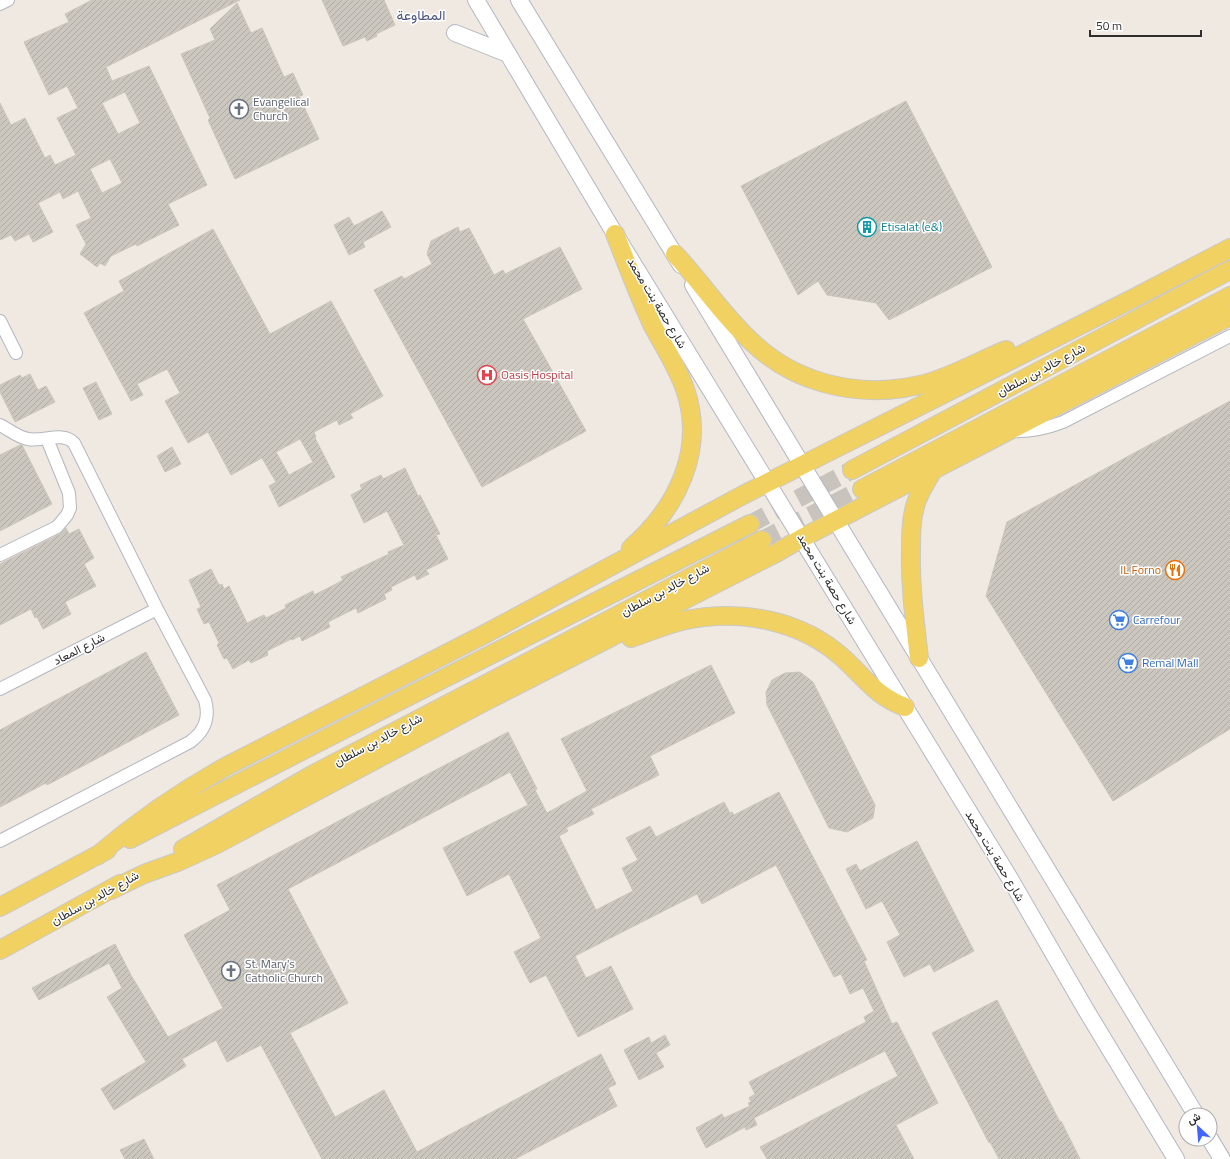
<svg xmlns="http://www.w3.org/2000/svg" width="1230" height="1159" viewBox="0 0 1230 1159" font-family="'Titillium Web',Vazirmatn,sans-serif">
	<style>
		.building { fill: url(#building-hatch); stroke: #cbc5ba; fill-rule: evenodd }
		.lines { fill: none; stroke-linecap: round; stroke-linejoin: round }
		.primary-tunnel { stroke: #c8c4bd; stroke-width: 18; stroke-dasharray: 18 9; stroke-linecap: butt }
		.street-casing { stroke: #b4b7c1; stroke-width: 14 }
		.secondary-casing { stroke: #b4b7c1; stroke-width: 18 }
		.primary-casing { stroke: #c9c9c9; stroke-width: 20 }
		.street { stroke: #fff; stroke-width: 12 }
		.secondary { stroke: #fff; stroke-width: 16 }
		.primary { stroke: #f2d163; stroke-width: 18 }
		.labels { text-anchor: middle; stroke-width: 3; stroke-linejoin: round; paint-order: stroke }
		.worship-label { font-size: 12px; fill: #5b616d; stroke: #fff; text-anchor: start }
		.culture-label { font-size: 12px; fill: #0d838f; stroke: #fff; text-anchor: start }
		.street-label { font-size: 12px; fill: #2e2e2e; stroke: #fff }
		.health-label { font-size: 12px; fill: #be3a42; stroke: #fff; text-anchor: start }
		.food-label { font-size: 12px; fill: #c56008; stroke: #fff; text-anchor: end }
		.shop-label { font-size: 12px; fill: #366cbe; stroke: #fff; text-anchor: start }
		.quarter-label { font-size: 14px; fill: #4d5680; stroke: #fff }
	</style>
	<defs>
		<pattern id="building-hatch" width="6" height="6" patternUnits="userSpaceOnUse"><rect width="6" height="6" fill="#cbc7bf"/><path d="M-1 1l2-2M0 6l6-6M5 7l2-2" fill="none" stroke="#afaba4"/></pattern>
	</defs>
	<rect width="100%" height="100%" fill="#efe9e1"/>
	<path class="building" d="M92 0H240L106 67 112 81 149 66 207 185 168 204 179 225 137 246 136 244 111 256 105 266 100 263 97 267 80 254 86 244 76 225 91 218 78 191 63 199 60 192 38 203 53 232 33 242 29 234 15 241 11 235 0 240V103L11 125 25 118 45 158 50 155 55 165 76 155 57 118 78 108 67 86 49 95 24 42 69 22 65 14ZM125 92 140 123 118 134 102 103ZM110 159 122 183 102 193 90 169Z
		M322 0H384L395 25 376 34 377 36 367 41 365 37 343 46Z
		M237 3 251 33 262 28 284 77 293 73 303 95 299 96 319 139 235 179 208 120 210 118 181 54 215 40 210 29Z
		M906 101 992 267 889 320 876 303 827 295 818 281 798 295 741 186Z
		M382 211 391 227 363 242 365 247 349 255 334 225 349 217 354 226Z
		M458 227 460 232 469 228 494 275 503 270 505 274 560 247 582 289 523 319 586 431 482 487 374 290 402 276 404 279 432 264 427 254 431 241Z
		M213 229 270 334 331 301 383 396 350 414 353 418 339 425 337 420 314 432 316 437 315 438 335 477 279 507 269 486 276 482 262 458 231 475 208 432 188 443 165 401 180 393 167 369 137 384 143 395 131 401 84 313 124 291 119 281ZM300 439 313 462 289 475 276 452Z
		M30 374 38 390 46 386 55 402 15 422 0 392V385L20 375 22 378Z
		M96 382 112 414 99 420 83 388Z
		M1230 401V729L1113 801 986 596 1007 522Z
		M20 445H22L52 504 0 531V455Z
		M172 447 181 464 165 472 157 456Z
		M405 468 418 496 420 495 440 534 436 535 448 559 426 570 429 574 417 580 415 575 391 587 392 590 384 594 386 599 358 613 356 608 328 622 330 627 302 641 300 636 292 640 291 639 267 651 268 655 251 663 249 660 233 669 227 658 224 659 217 645 219 643 209 622 204 624 197 609 201 607 189 580 211 569 219 585 222 584 224 589 229 586 247 623 264 615 266 618 286 608 285 605 313 591 314 595 334 585 343 580 341 577 389 554 388 552 404 545 387 511 364 523 351 495 362 489 360 485 381 475 383 479Z
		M66 528 69 534 79 529 94 558 84 564 96 586 65 602 71 614 43 629 37 617 35 618 31 609 0 625V564L60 534Z
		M146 652 179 715 47 785 46 783 0 807V730Z
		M711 665 735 713 650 756 659 775 591 809 594 814 566 828 568 831 559 836 596 910 633 891 622 868 638 860 626 838 650 826 656 837 724 802 730 813 732 812 734 815 779 792 867 960 864 961 892 1024 897 1022 938 1103 896 1125 914 1159H767L760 1147 898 1076 885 1051 754 1118 757 1125 746 1130 745 1127 706 1148 696 1128 722 1114 724 1118 750 1106 748 1103 751 1102 749 1098 755 1094 749 1082 866 1022 864 1017 874 1011 863 988 850 994 841 974 834 977 776 865 702 904 697 894 575 956 586 978 611 966 633 1009 578 1037 546 975 530 983 514 952 541 938 509 874 467 896 443 848 528 805 510 772 288 889 348 1003 290 1033 335 1117 384 1090 417 1152 601 1054 616 1084 608 1088 617 1106 515 1159H322L261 1045 227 1062 216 1040 182 1059 186 1066 114 1110 101 1089 146 1062 107 997 122 988 109 963 39 1000 32 988 115 944 131 975 168 1037 223 1008 184 935 230 910 217 885 508 732 537 789 535 790 547 813 587 791 561 739Z
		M800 672 813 682 875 805 873 818 847 832 829 828 767 705 766 692 772 680 785 673Z
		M917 841 974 951 934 972 930 964 904 977 887 942 900 935 882 901 866 909 846 869 856 864 860 871Z
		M997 1000 1060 1122 1061 1121 1080 1159H999L990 1142 989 1143 932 1033Z
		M665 1035 670 1045 656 1053 664 1067 639 1080 624 1050 649 1037 651 1043Z
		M144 1139 154 1159H125L120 1150Z"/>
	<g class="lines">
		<path class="primary-tunnel" d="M750 524 852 470
			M762 540 862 489"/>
		<g class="street-casing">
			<path id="street" d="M0 4 8 0
				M0 321 16 353
				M0 425C10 430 17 437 28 439 43 442 63 431 74 443L157 609 205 700C210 718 205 731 190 742L0 841
				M1011 431C1030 432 1045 429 1063 422L1230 336
				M0 555 57 527 67 515 70 508 69 493 47 439
				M0 689 157 609"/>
		</g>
		<g class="secondary-casing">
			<path id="secondary" d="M476 0 615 234 1009 877 1086 1010 1176 1159
				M519 0 681 265
				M455 33 508 54
				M693 285 1196 1115
				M1210 1139 1222 1159"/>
		</g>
		<g class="primary-casing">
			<path id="primary" d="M615 234C627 264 638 294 652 324 663 345 677 366 685 389 706 450 677 508 631 548
				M675 254C702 283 724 317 753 343 793 381 850 396 904 388 913 386 923 385 931 382 957 374 981 360 1006 350
				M852 470 1230 270
				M862 489 1230 296
				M631 638C649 632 667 624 686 620 741 609 801 620 843 658 865 678 876 696 905 707
				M919 658C915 622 910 587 911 551 911 535 911 518 916 503 920 491 927 481 933 470
				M130 839 399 701 750 524
				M183 849 312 775 762 540
				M97 856C138 821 180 792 227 766L485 634 743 495 1136 297 1230 248
				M111 890 144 874 180 861 215 845 484 702 776 553 802 538 1230 316
				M0 907 107 850
				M0 950 120 884"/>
		</g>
		<use href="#street" class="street"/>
		<use href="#secondary" class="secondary"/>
		<use href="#primary" class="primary"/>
	</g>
	<defs>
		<g id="church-ring" transform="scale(1)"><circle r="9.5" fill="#fff" stroke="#6b7280" stroke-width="1.5"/><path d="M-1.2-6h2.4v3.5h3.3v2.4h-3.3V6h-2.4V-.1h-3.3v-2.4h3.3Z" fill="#6b7280"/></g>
		<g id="building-ring" transform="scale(1)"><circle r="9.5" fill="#fff" stroke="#0f9aa8" stroke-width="1.5"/><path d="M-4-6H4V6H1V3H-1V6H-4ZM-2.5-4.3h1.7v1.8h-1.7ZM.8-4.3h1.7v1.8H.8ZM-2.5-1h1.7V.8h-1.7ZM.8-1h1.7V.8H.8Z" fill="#0f9aa8"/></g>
		<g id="hospital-ring" transform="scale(1)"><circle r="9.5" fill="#fff" stroke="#e0444e" stroke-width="1.5"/><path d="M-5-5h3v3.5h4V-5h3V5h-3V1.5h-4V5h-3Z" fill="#e0444e"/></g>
		<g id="restaurant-ring" transform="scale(1)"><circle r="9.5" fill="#fff" stroke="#e8710a" stroke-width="1.5"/><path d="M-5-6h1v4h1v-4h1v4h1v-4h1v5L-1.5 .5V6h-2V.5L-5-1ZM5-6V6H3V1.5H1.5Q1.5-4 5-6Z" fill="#e8710a"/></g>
		<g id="supermarket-ring" transform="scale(1)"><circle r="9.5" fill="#fff" stroke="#3f7fe0" stroke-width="1.5"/><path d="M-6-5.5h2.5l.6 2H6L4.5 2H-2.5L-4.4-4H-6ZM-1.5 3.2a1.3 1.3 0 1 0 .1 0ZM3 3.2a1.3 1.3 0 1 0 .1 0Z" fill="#3f7fe0"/></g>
	</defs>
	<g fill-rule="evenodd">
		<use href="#church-ring" x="239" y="109"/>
		<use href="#building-ring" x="867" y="227"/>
		<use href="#hospital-ring" x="487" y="375"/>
		<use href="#restaurant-ring" x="1175" y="570"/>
		<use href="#supermarket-ring" x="1119" y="620"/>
		<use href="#supermarket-ring" x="1128" y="663"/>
		<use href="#church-ring" x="231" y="971"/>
	</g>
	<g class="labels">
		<g class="worship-label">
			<text x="253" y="106">Evangelical<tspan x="253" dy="14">Church</tspan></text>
			<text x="245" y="968">St. Mary's<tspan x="245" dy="14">Catholic Church</tspan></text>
		</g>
		<g class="culture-label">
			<text x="881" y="231">Etisalat (e&amp;)</text>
		</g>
		<g class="street-label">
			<text transform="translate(657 303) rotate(59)" y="4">شارع حصة بنت محمد</text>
			<text transform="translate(1041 370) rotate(-28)" y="4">شارع خالِد بن سلطان</text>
			<text transform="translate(827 579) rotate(59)" y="4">شارع حصة بنت محمد</text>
			<text transform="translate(665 590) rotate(-28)" y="4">شارع خالِد بن سلطان</text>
			<text transform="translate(79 649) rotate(-27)" y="4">شارع المعاد</text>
			<text transform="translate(378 740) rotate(-28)" y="4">شارع خالِد بن سلطان</text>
			<text transform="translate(995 856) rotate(59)" y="4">شارع حصة بنت محمد</text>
			<text transform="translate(95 898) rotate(-29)" y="4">شارع خالِد بن سلطان</text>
		</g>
		<g class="health-label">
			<text x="501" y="379">Oasis Hospital</text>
		</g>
		<g class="food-label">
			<text x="1161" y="574">IL Forno</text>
		</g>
		<g class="shop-label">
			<text x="1133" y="624">Carrefour</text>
			<text x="1142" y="667">Remal Mall</text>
		</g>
		<g class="quarter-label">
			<text x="421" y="20">المطاوعة</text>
		</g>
	</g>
	<g transform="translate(1198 1127) rotate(334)"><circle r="19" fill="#ffffff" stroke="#ababab"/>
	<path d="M0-3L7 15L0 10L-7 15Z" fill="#4264fb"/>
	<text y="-6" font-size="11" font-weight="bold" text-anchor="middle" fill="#2e2e2e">ش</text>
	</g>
	<path d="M1090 30v6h111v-6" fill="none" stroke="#2e2e2e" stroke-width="2"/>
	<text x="1096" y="30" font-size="12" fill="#2e2e2e" stroke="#ffffff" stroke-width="3" paint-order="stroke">50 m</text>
</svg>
